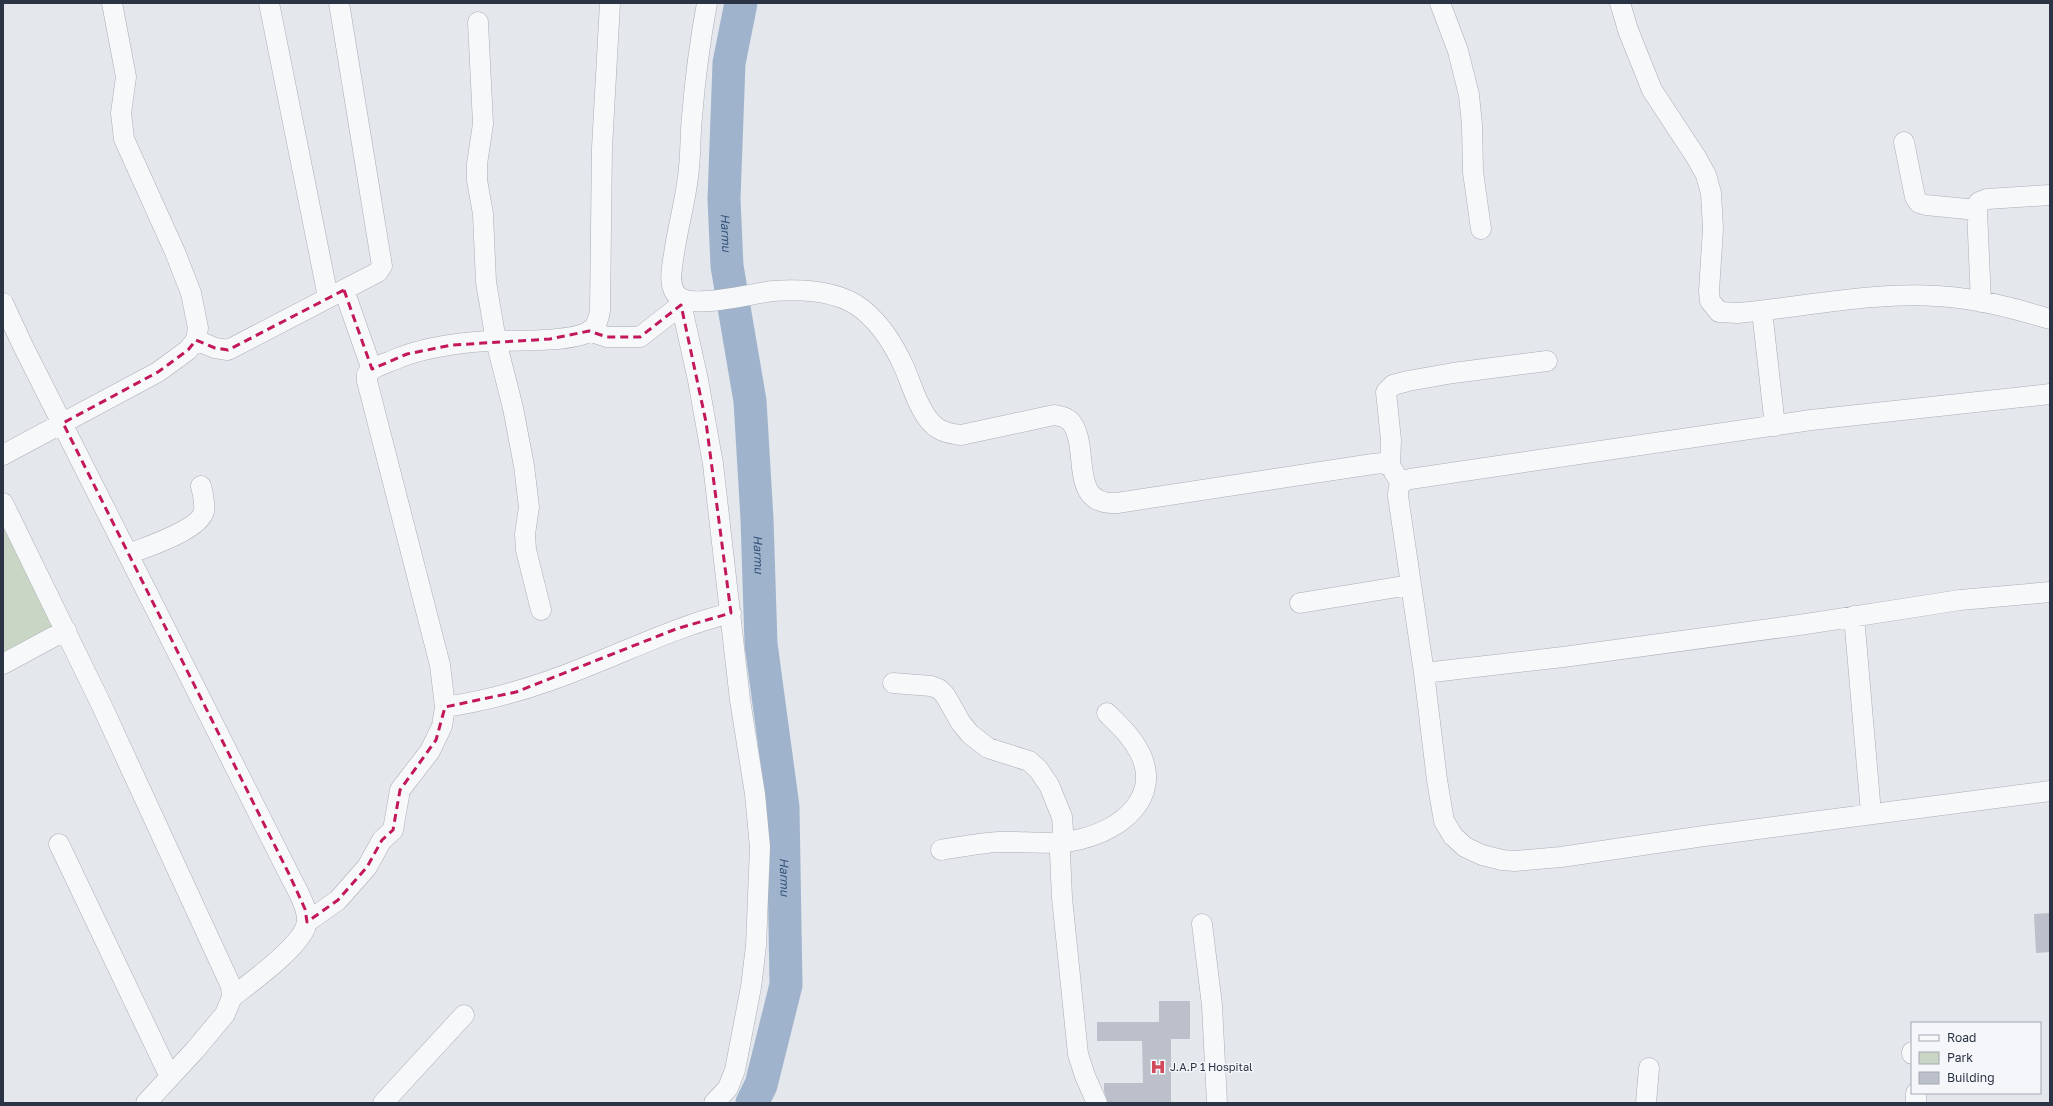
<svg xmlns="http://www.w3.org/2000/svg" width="2053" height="1106" viewBox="0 0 2053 1106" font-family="'Golos Text',sans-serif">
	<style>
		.green { fill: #c9d6c5 }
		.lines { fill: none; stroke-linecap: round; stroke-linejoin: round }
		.river { stroke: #9fb4cc; stroke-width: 33 }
		.building { fill: #bbc0ca }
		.minor-casing { stroke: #a9aeb7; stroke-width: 21 }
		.minor { stroke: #f7f8fa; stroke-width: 20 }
		.marked { fill: none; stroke: #c2185b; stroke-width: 3; stroke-dasharray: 8 5; stroke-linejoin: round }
		.labels { text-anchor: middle; stroke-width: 3; stroke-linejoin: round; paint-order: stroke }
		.poi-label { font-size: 11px; fill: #2b3445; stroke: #f4f6f9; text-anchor: start }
		.water-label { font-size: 12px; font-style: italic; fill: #34527a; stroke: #f4f6f9 }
	</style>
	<rect width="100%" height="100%" fill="#e4e7ec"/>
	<path class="green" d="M3 519 60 634 3 663Z"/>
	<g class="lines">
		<path class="river" id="s1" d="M741 3 729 63 724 199 727 266 750 401 757 519 761 644 783 807 786 985 761 1085 752 1103"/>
	</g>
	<path class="building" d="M2050 913V952L2036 953 2034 914Z
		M1159 1001H1190V1039H1171V1103H1108L1104 1091V1083H1143L1142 1041H1097V1022H1159Z"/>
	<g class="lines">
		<g class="minor-casing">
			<path id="minor" d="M269 3 328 297
				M707 3C700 41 695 79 692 117 690 134 691 150 689 167 687 196 678 225 674 254 672 267 667 288 679 297 695 309 753 293 773 291 802 289 838 290 862 309 881 324 894 345 904 367 912 385 921 419 939 429 945 433 953 434 961 435L1054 415C1060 416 1067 417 1071 422 1091 447 1067 506 1117 503L1373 464 1383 463 1390 466 1401 483
				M1440 3 1458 51 1469 95 1472 125 1473 172 1481 229
				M1620 3 1628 30 1652 90 1696 157 1706 175 1711 193 1713 229 1709 291 1710 301 1719 312 1738 313C1804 307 1871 292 1937 296 1976 298 2013 308 2050 319
				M478 22 483 124 477 164V180L483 214 486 282 496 341 513 408 524 466 529 507 525 534 526 550 541 610
				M1904 142 1915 197 1919 203 1926 205 1977 210
				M344 290 372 370
				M680 299 698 380 713 464 740 700 755 794 760 847 756 946 751 987 735 1070 728 1088 714 1103
				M1981 302 1977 210 1979 202 1987 199 2050 195
				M3 303 23 346 289 874C296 888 308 907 307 922 304 945 250 983 232 997
				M1762 311 1775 426
				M589 331 607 337H640L681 305
				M196 340 215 348 228 350 378 272 382 266 339 3
				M2050 394 1811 420 1410 479C1400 482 1398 486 1398 496L1424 673 1437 780 1444 821 1453 836 1465 847 1482 855 1502 860 1515 861 1561 857 1704 836 2050 791
				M3 455 158 372 188 350 196 340 198 328 191 293 175 252 124 139 121 113 126 77 112 3
				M1390 466 1391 440 1386 392 1393 385 1408 381 1453 373 1547 361
				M3 503 101 704 231 986 232 997 225 1014 195 1050 146 1103
				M129 554C146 547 200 530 204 511 205 503 203 494 201 486
				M1300 603 1410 585
				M1854 616 1871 813
				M3 664 66 630
				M1424 673 1563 657 1806 624 1960 600 2050 592
				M893 683 931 686 939 689 945 695 961 723 970 734 988 748 1029 761 1038 769 1049 785 1062 817 1063 830 1060 853 1062 898 1078 1054 1085 1076 1097 1103
				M445 707C494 700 542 685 588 666 636 647 681 625 731 613
				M59 844 170 1077
				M941 850C960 847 979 843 999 842 1026 841 1054 846 1081 839 1120 830 1162 798 1140 753 1132 737 1120 726 1107 713
				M307 922 338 900 367 867 382 840 393 830 400 790 430 751 442 726 445 707 440 665 367 381V374C373 367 383 364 391 361 420 348 455 343 487 341 510 340 571 343 590 331 597 326 599 318 600 310L602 148 610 3
				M1202 924 1212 1005 1217 1103
				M1912 1052V1054
				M1916 1093V1103
				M383 1103 464 1015
				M1646 1103 1649 1068"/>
		</g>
		<use href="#minor" class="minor"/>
	</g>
	<path class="marked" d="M344 290 372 369 407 354 452 345 550 339 589 331 607 337H640L681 305 706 422 731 613 676 629 516 692 445 707 436 740 400 790 393 830 382 840 367 867 338 900 307 922 305 909 289 874 63 423 158 372 188 350 196 340 215 348 228 350Z"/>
	<defs>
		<g id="hospital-bare" transform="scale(1.2)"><path d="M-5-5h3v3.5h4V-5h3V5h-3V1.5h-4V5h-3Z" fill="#d1495b" stroke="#f4f6f9" stroke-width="2.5" paint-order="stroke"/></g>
	</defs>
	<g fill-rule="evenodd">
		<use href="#hospital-bare" x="1158" y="1067"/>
	</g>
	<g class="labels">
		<g class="poi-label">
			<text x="1170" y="1071">J.A.P 1 Hospital</text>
		</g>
		<g class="water-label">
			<text dy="4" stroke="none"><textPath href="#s1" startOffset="231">Harmu</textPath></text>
			<text dy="4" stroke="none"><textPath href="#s1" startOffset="555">Harmu</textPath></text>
			<text dy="4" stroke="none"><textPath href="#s1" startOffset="879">Harmu</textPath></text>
		</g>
	</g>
	<rect width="2053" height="1106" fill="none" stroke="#2b3445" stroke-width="8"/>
	<rect x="1911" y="1022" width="130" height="72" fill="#f4f6f9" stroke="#a4a8b1"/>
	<rect x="1919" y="1035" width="20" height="6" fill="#f7f8fa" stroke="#a4a8b1"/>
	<text x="1947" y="1042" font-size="12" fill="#2b3445">Road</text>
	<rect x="1919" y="1052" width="20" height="12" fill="#c9d6c5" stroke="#a4a8b1"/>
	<text x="1947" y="1062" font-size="12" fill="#2b3445">Park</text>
	<rect x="1919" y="1072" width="20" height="12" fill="#bbc0ca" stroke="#a4a8b1"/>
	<text x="1947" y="1082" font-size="12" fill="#2b3445">Building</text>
</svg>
